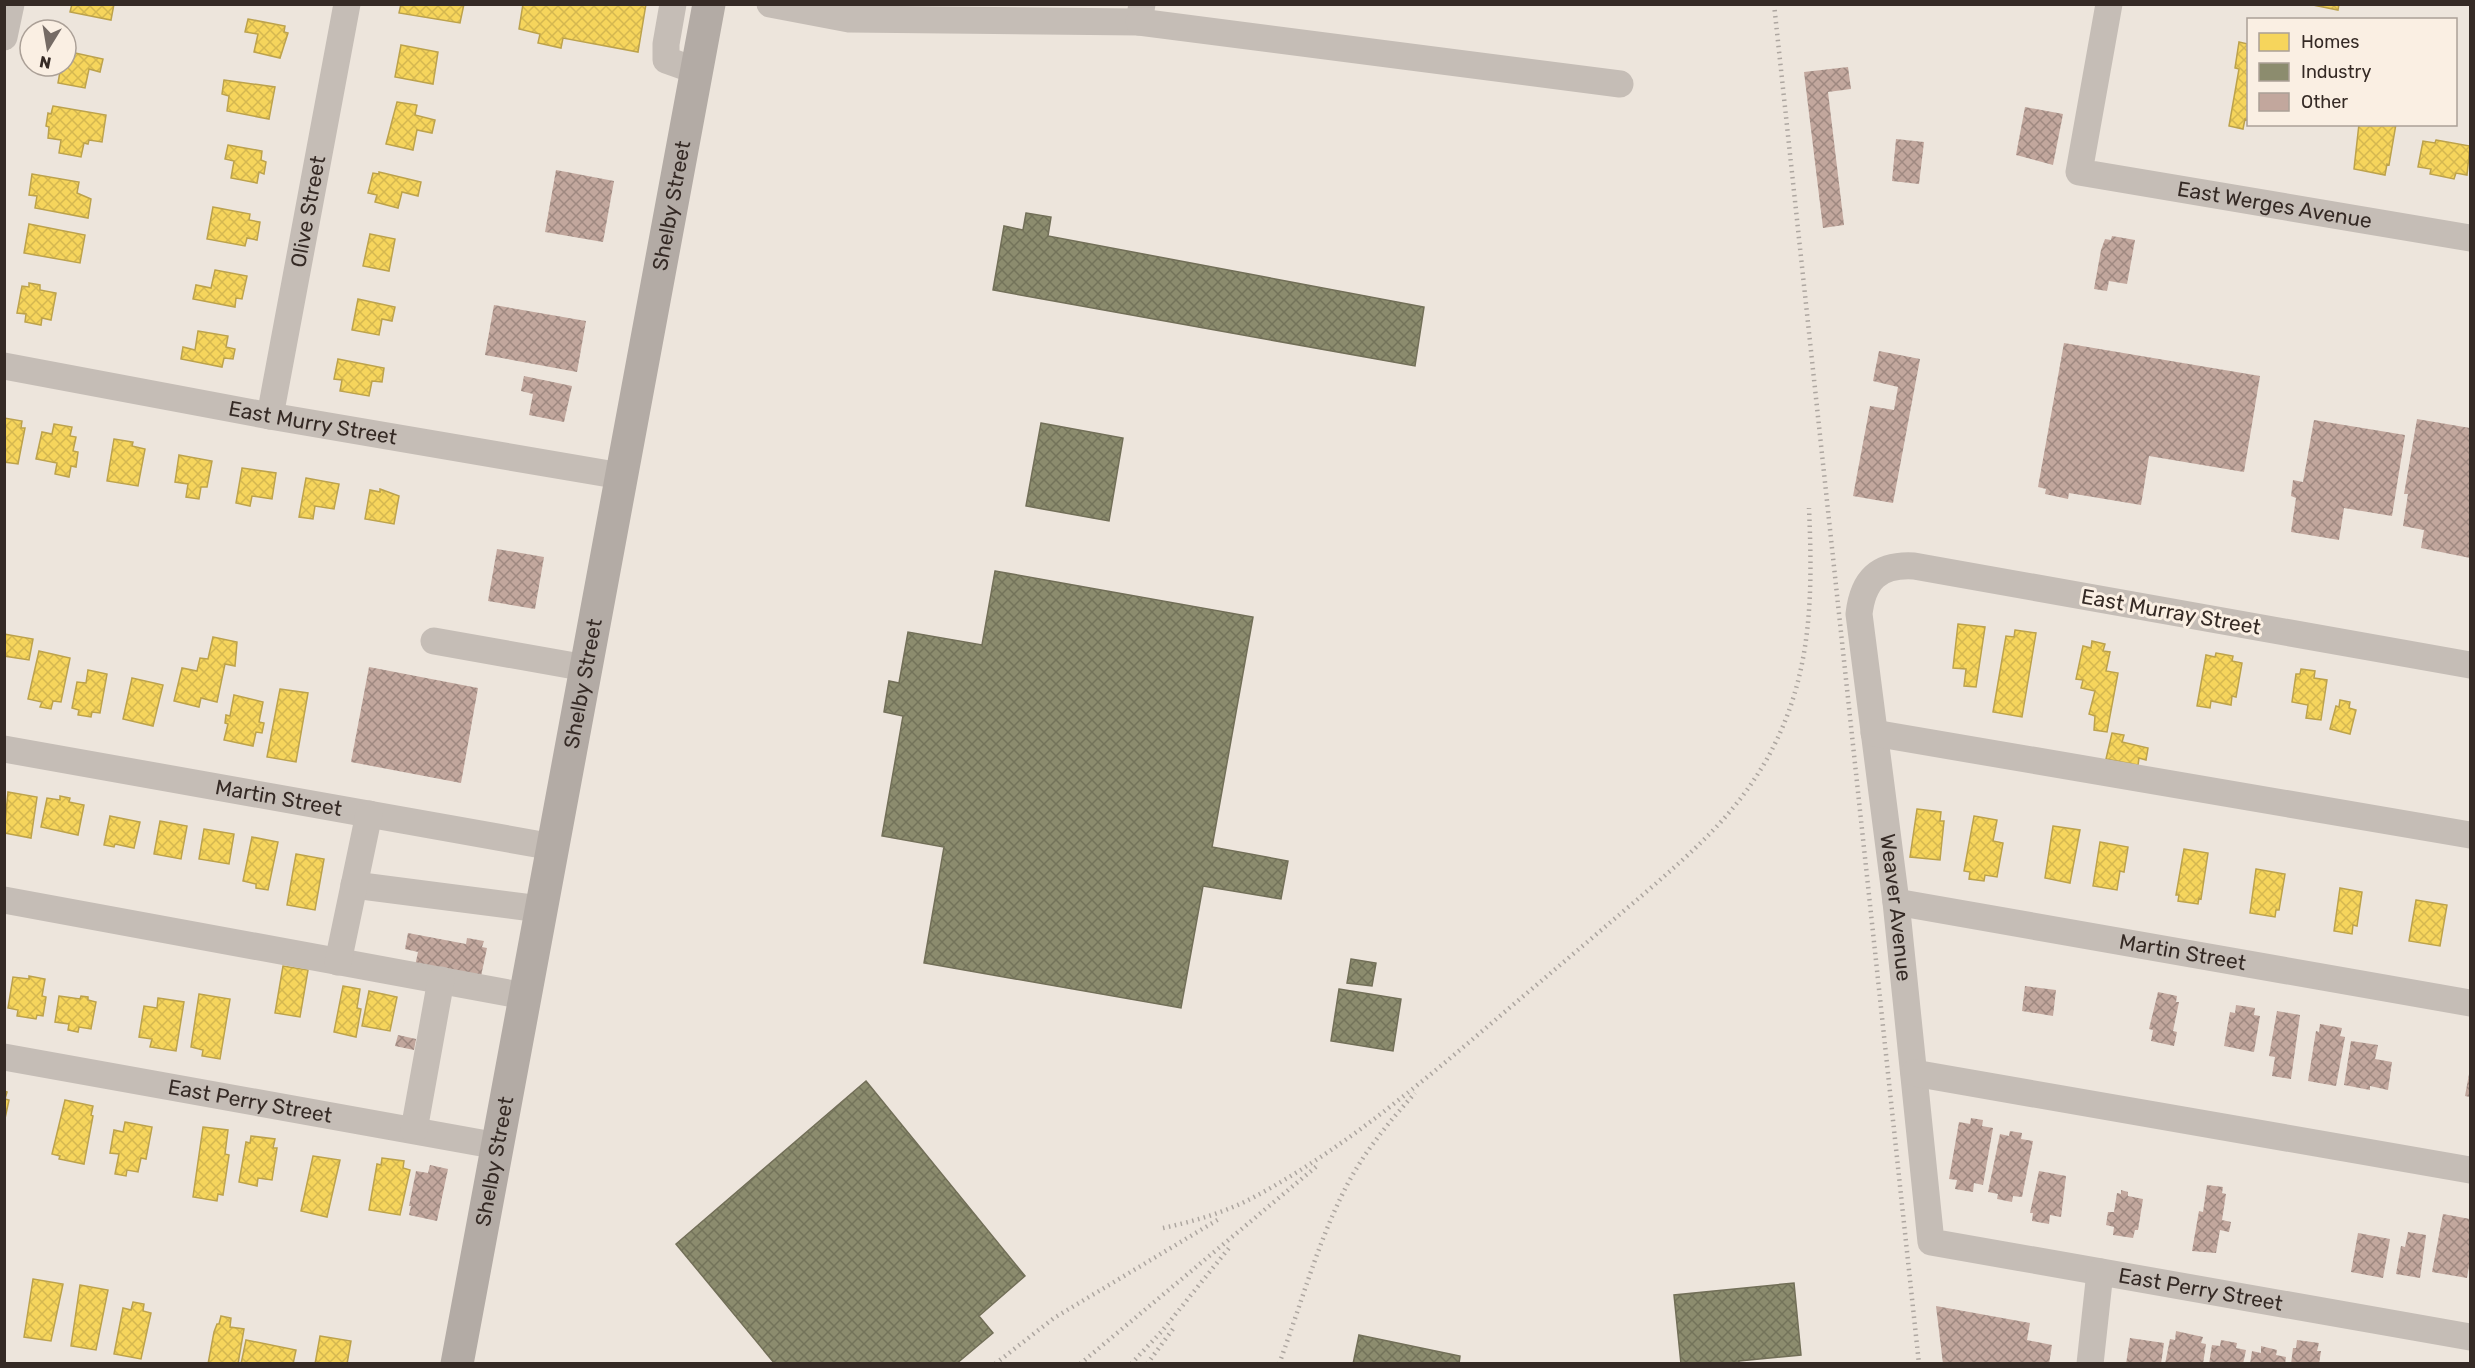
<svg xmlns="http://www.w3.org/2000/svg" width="2475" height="1368" viewBox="0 0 2475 1368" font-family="Rubik,sans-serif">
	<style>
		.homes { fill: url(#homes-cross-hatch); stroke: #bca24c; stroke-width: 1.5 }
		.industry { fill: url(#industry-cross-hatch); stroke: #726f58; stroke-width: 1.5 }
		.building { fill: url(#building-cross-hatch) }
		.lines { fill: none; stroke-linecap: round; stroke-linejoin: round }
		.minor { stroke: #c5bdb6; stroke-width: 27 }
		.major { stroke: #b3aba5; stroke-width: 33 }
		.rail { stroke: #ada6a0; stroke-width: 4.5; stroke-dasharray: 1.5 4.5; stroke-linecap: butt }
		.labels { text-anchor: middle; stroke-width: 6; stroke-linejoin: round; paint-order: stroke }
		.street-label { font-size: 21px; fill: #352a25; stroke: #faefe3 }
	</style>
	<defs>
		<pattern id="homes-cross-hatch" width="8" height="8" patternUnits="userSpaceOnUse" patternTransform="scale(1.5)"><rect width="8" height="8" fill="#f6d55c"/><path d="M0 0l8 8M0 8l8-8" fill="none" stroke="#d4b750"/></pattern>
		<pattern id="industry-cross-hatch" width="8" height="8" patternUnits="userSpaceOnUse" patternTransform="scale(1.5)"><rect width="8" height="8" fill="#8c8c6e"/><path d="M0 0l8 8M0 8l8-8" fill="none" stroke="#73735a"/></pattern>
		<pattern id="building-cross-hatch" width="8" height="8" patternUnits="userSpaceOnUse" patternTransform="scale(1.5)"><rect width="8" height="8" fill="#c2a79d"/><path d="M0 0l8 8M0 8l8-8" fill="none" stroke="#9e8880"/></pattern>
	</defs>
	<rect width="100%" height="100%" fill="#ede5dc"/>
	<path class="homes" d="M72 4H114L111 20 70 12Z
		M401 4H464L460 23 399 13Z
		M523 4H646L638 52 563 38 561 48 538 43 540 34 519 29Z
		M2308 4H2339L2338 10Z
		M248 19 285 26 284 32 288 33 280 58 254 52 258 34 245 32Z
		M2239 42 2248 44V120L2245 119 2243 129 2229 126 2239 69 2235 68Z
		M401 45 438 52 433 84 395 77Z
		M66 51 103 59 100 72 89 69 85 88 58 83 61 66H66Z
		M224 80 275 87 269 119 227 111 229 96 222 94Z
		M397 102 417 105 415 115 435 120 432 133 417 130 413 150 386 144Z
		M53 106 106 115 102 142 89 140 88 144 84 143 81 157 59 153 61 140 48 138 49 127 46 126 48 113 51 114Z
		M2359 124H2396L2389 165 2387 164 2385 175 2354 169Z
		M2436 140 2470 146 2467 175 2456 173 2454 179 2430 174 2431 169 2418 167 2423 141 2435 143Z
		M228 145 262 151 261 160 266 162 264 174 259 172 257 183 231 178 234 161 225 159Z
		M379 172 421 182 418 196 402 192 398 208 375 202 377 195 368 193 373 173 379 174Z
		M32 174 79 182 77 193 91 199 88 218 35 208 37 196 29 195Z
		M213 207 250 214 249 220 260 222 257 240 247 238 245 246 207 239Z
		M29 224 85 235 80 263 24 253Z
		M370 234 395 239 389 271 363 266Z
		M215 270 247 276 242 299 236 298 235 307 193 299 196 285 211 288Z
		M29 283 40 285V290L56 293 51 320 42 318 41 325 25 322 26 314 17 313 22 286 29 287Z
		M358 299 395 307 392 321 382 319 379 335 352 330Z
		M198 331 228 336 226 347 235 349 233 359 224 358 222 367 181 359 183 347 195 350Z
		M338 359 384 368 382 382 372 381 369 396 340 391 342 380 334 379Z
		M4 418 22 421 21 428H25L18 464 4 462Z
		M54 424 72 427 70 436 76 437 73 451 78 452 76 467 71 466 69 477 55 474 57 463 36 459 42 432 52 434Z
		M114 439 133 442 132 446 145 449 138 486 107 481Z
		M179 455 212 461 207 487H201L199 499 186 497 188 484 175 482Z
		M242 468 276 473 272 499 252 496 250 506 236 503Z
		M306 478 339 484 334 509 315 506 313 519 299 517Z
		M380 489 399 496 394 524 365 519 370 490 380 492Z
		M1958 624 1985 627 1976 687 1964 686 1966 669 1953 668Z
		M2015 630 2036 633 2022 717 1993 712 2006 636 2014 637Z
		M4 634 33 639 29 660 4 656Z
		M213 637 237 642 235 666 225 664 217 702 201 698 199 707 174 701 182 668 197 671 200 658 208 659Z
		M2092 641 2105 644 2103 651 2110 652 2106 671 2118 673 2107 732 2094 730 2095 716 2089 714 2095 691 2081 688 2083 680 2076 679 2083 646 2091 648Z
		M39 651 70 658 61 702 53 701 51 709 40 707 42 702 28 699Z
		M2216 653 2233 656 2232 661 2242 663 2236 697 2232 696 2231 705 2211 701 2210 708 2197 706 2206 655 2215 657Z
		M2301 669 2315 671 2314 678 2327 680 2321 720 2306 718 2308 705 2292 702 2296 674H2300Z
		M88 670 107 674 100 713 92 712 91 717 78 715 79 710 72 708 77 682 86 683Z
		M132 678 163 685 153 726 123 719Z
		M280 689 308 693 296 762 267 757Z
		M234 695 263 702 259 722 264 723 262 733 256 732 253 746 224 740 228 724 225 723 226 715 230 716Z
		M2340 700 2350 702 2349 708 2356 710 2350 734 2330 729 2336 706 2339 707Z
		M2112 733 2124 735 2122 742 2148 748 2146 760 2139 758 2138 765 2106 759Z
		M8 792 37 797 31 838 4 833Z
		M60 796 70 798 69 802 84 805 78 835 41 827 47 798 60 800Z
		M1917 809 1941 812 1940 821H1944L1940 860 1910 857Z
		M110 816 140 822 134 848 115 844 114 847 104 845Z
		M1974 816 1997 820 1993 841 2003 843 1997 877 1985 875 1984 881 1969 879 1970 872 1964 871Z
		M160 821 187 826 181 859 154 854Z
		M2053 826 2080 830 2070 883 2045 878Z
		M204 829 234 834 229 864 199 859Z
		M252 837 278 842 268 890 256 888V884L243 881Z
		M2100 842 2128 847 2124 872 2120 871 2117 890 2093 886Z
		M2184 849 2208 853 2201 899 2199 898 2198 904 2178 901 2179 895H2176Z
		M296 854 324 859 315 910 287 905Z
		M2256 869 2285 874 2279 910H2276L2275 917 2250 913Z
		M2340 888 2362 892 2357 926 2353 925 2352 934 2334 931Z
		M2416 900 2447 905 2440 946 2409 941Z
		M283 966 308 970 300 1017 275 1013Z
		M29 976 45 979 42 996 46 997 43 1016 37 1015 36 1019 17 1016 18 1010 8 1008 13 977 29 979Z
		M343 986 360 989 357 1008 361 1009 356 1037 334 1032Z
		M369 991 397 997 390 1031 362 1026Z
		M199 994 230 999 220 1059 202 1056 203 1050 191 1047Z
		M59 996 80 999 81 996 88 997V1000L96 1002 91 1029 79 1027 78 1032 68 1030 69 1024 55 1022Z
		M158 998 184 1002 176 1051 150 1047 152 1039 139 1037 144 1006 157 1008Z
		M4 1091 7 1092 5 1099 9 1100 4 1123Z
		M65 1100 93 1106 91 1115 93 1116 84 1164 59 1159 60 1156 52 1154Z
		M125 1122 152 1127 146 1159 141 1158 138 1172 127 1170 126 1176 115 1174 119 1154 110 1153 114 1130 123 1132Z
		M203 1127 228 1130 225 1154 229 1155 223 1195 218 1194 217 1201 193 1197Z
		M251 1136 275 1139 273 1148H277L272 1180 258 1178 257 1186 239 1182 246 1142 250 1143Z
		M313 1156 340 1160 327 1217 301 1211Z
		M382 1158 404 1161 403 1168 410 1170 400 1215 369 1210 377 1164 381 1165Z
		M33 1279 63 1284 51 1341 24 1337Z
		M80 1285 108 1290 96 1350 71 1346Z
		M133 1302 144 1304 143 1311 151 1313 141 1359 114 1354 123 1308 131 1310Z
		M221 1316 231 1318 230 1327 244 1329 238 1364H208L214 1332 217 1324H219Z
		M320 1336 351 1341 347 1364H315Z
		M246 1340 296 1350 293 1364H241Z"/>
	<path class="industry" d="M1026 213 1051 217 1048 236 1424 307 1415 366 993 290 1004 226 1023 230Z
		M1041 423 1123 438 1109 521 1026 506Z
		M995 571 1253 617 1212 847 1288 861 1281 899 1203 886 1181 1008 924 963 944 847 882 836 903 716 884 712 889 681 899 683 908 632 982 645Z
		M1351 959 1376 963 1372 986 1347 983Z
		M1339 989 1401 999 1393 1051 1331 1041Z
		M866 1081 1025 1276 979 1316 993 1333 956 1364H775L676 1244Z
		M1794 1283 1801 1355 1739 1361V1364H1681L1674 1295Z
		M1359 1335 1460 1356 1459 1364H1353Z"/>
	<path class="building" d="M1848 67 1851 89 1828 92 1844 225 1823 228 1804 72Z
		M2025 107 2063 114 2053 165 2016 155Z
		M1896 139 1924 142 1919 184 1892 181Z
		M556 170 614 181 603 242 545 232Z
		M2112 236 2135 240 2127 284 2109 281 2107 291 2094 289 2101 250 2105 239 2111 240Z
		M494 305 586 321 577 372 485 355Z
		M2064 343 2260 376 2244 472 2149 456 2141 505 2069 493 2068 499 2045 494 2046 489 2038 487Z
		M1879 351 1920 359 1893 503 1853 496 1870 406 1894 410 1898 387 1873 381Z
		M524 376 572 386 564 422 529 415 533 394 521 391Z
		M2417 419 2470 428V558L2421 548 2424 530 2403 526 2408 494H2404Z
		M2314 420 2405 435 2392 516 2344 508 2339 540 2291 532 2296 498 2291 496 2293 480 2303 482Z
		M497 549 544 557 535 609 488 601Z
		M369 667 478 688 461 783 351 762Z
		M408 933 466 944 467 938 484 941 482 947 487 948 481 976 415 966 418 952 405 949Z
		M2025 986 2056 990 2053 1016 2022 1011Z
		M2158 992 2177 996 2176 1002H2179L2173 1031 2177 1032 2174 1046 2151 1041 2153 1030 2149 1029Z
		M2236 1005 2255 1008 2254 1015 2260 1016 2254 1052 2224 1046 2230 1012 2235 1013Z
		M2277 1011 2300 1015 2291 1079 2272 1076 2275 1057 2269 1056Z
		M2320 1024 2342 1028 2340 1036 2345 1037 2336 1086 2308 1081 2316 1031 2319 1032Z
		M398 1035 416 1039 414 1050 395 1046Z
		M2351 1041 2378 1045 2375 1059 2392 1062 2388 1090 2370 1086V1090L2344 1085Z
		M2469 1074H2470V1097L2465 1096Z
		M1971 1118 1983 1120 1982 1126 1993 1128 1983 1185 1974 1183 1973 1192 1955 1189 1957 1180 1949 1179 1959 1122 1970 1124Z
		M2010 1131 2022 1133 2021 1139 2033 1141 2022 1197 2013 1196 2012 1202 1997 1199 1998 1194 1988 1192 2000 1134 2009 1136Z
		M430 1165 448 1169 437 1221 409 1215 411 1206H409L416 1171 428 1173Z
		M2039 1171 2066 1176 2061 1217 2050 1215 2049 1224 2032 1221 2033 1213H2030Z
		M2207 1185 2223 1187 2222 1193 2226 1194 2222 1220 2231 1222 2229 1232 2220 1230 2216 1253 2192 1251 2199 1211 2203 1212Z
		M2121 1190 2128 1192V1196L2143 1199 2138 1230H2135L2133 1238 2113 1235 2114 1227 2106 1225 2108 1212H2114L2117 1193 2121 1194Z
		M2443 1214 2470 1219V1260L2467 1278 2432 1272Z
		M2408 1232 2426 1235 2420 1278 2396 1274 2401 1246 2405 1247Z
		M2358 1233 2390 1239 2383 1278 2351 1272Z
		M1936 1306 2030 1323 2027 1340 2052 1345 2049 1364H1943Z
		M2176 1331 2203 1337 2201 1343 2206 1344 2203 1364H2165L2170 1339 2175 1340Z
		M2130 1338 2164 1343 2161 1364H2126Z
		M2221 1340 2237 1343 2236 1348 2246 1350 2243 1364H2209L2212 1345 2220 1346Z
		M2297 1340 2319 1343 2317 1351H2321L2319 1364H2291L2293 1348H2296Z
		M2261 1346 2277 1350 2276 1355 2286 1357 2285 1364H2250L2252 1351 2261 1353Z"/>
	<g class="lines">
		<g class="minor">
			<path d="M673 4 666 44V60L697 71"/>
			<path d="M770 4 849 19 1139 22 1142 4"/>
			<path id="s1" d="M2109 4 2079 172 2470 238"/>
			<path d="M1139 22 1620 84"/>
			<path d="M4 37 11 4"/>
			<path id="s2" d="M4 366 270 416 621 476"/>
			<path id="s3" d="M270 416 347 4"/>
			<path d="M434 641 586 668"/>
			<path id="s4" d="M2470 665 1914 566C1878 564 1863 580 1859 614L1896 902 1931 1242 2470 1337"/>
			<path d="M1874 733 2470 835"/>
			<path id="s5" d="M4 749 553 847"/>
			<path d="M354 885 540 909"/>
			<path d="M4 900 525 996"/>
			<path id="s6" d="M1896 902 2470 1003"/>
			<path d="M338 962 369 814"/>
			<path id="s7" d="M4 1057 498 1146"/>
			<path d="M1914 1073 2470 1170"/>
			<path d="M414 1130 441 980"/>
			<path d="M2090 1364 2100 1272"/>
		</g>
		<path class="major" id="s8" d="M457 1364 709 4"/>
		<path class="rail" d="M1774 4 1919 1364
			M1163 1228C1195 1221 1227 1212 1256 1196 1362 1139 1454 1054 1546 977 1579 949 1612 921 1645 893 1691 853 1732 818 1764 764 1812 682 1813 600 1809 508
			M995 1364 1054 1318 1219 1219
			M1080 1364 1317 1166
			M1131 1364 1162 1331 1229 1248
			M1147 1364 1173 1329
			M1279 1364C1301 1305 1317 1244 1345 1189 1363 1153 1389 1122 1415 1093"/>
	</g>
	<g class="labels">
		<g class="street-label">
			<text dy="7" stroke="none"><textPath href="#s1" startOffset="369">East Werges Avenue</textPath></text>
			<text dy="7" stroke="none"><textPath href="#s8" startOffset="1178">Shelby Street</textPath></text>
			<text dy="7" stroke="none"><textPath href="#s3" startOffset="208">Olive Street</textPath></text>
			<text dy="7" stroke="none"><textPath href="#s2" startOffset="314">East Murry Street</textPath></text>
			<text transform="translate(2171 612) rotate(10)" y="7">East Murray Street</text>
			<text dy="7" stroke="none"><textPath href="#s8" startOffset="692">Shelby Street</textPath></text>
			<text dy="7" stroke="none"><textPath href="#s5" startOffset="279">Martin Street</textPath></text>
			<text dy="7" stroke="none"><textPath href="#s4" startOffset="944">Weaver Avenue</textPath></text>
			<text dy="7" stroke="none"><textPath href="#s6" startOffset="291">Martin Street</textPath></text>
			<text dy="7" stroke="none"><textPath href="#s7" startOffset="250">East Perry Street</textPath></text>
			<text dy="7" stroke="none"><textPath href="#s8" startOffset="206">Shelby Street</textPath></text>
			<text dy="7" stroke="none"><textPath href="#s4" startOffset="1554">East Perry Street</textPath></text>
		</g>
	</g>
	<rect width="2475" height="1368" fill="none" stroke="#352a25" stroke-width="12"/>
	<rect x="2247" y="18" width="210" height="108" fill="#faefe3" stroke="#aba097" stroke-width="1.5"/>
	<rect x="2259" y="33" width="30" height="18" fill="#f6d55c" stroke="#aba097" stroke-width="1.5"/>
	<text x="2301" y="48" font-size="18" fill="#352a25">Homes</text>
	<rect x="2259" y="63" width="30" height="18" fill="#8c8c6e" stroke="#aba097" stroke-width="1.5"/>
	<text x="2301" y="78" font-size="18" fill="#352a25">Industry</text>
	<rect x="2259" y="93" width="30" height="18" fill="#c2a79d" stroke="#aba097" stroke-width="1.5"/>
	<text x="2301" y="108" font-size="18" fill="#352a25">Other</text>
	<g transform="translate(48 48) rotate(191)"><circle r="28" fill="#faefe3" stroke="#aba097" stroke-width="1.5"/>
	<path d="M0-4.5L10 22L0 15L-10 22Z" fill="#756b65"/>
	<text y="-9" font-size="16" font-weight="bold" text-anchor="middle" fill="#352a25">N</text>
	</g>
</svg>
